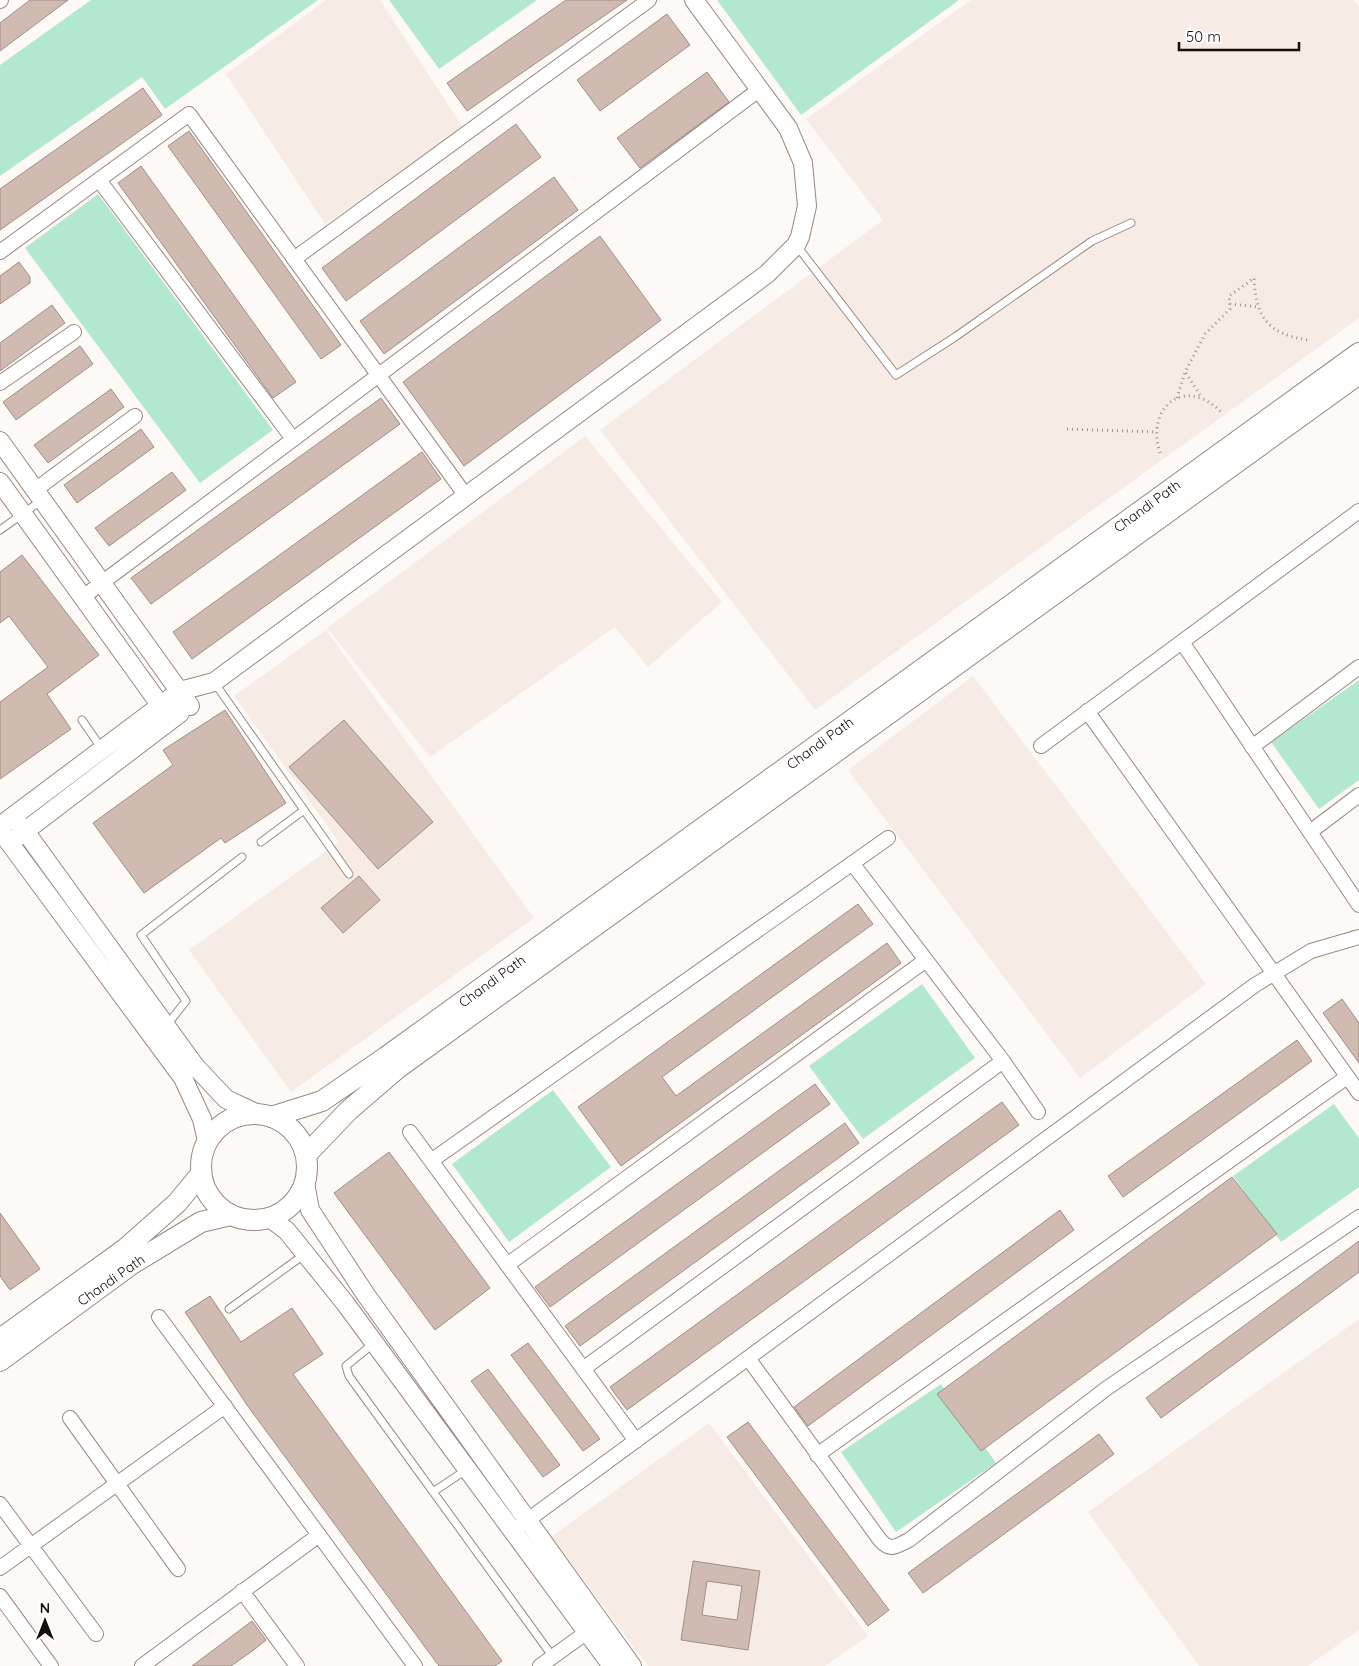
<svg xmlns="http://www.w3.org/2000/svg" width="1359" height="1666" viewBox="0 0 1359 1666" font-family="Quicksand,sans-serif">
	<style>
		.built { fill: #f7ebe6 }
		.green { fill: #b2e8ce }
		.building { fill: #d0bbb3; stroke: #a08d85; fill-rule: evenodd }
		.lines { fill: none; stroke-linecap: round; stroke-linejoin: round }
		.service-casing { stroke: #9b8880; stroke-width: 9 }
		.minor-casing { stroke: #9b8880; stroke-width: 16 }
		.tertiary-casing { stroke: #9b8880; stroke-width: 20 }
		.secondary-casing { stroke: #9b8880; stroke-width: 22 }
		.path { stroke: #989391; stroke-width: 3; stroke-dasharray: 1 4; stroke-linecap: butt }
		.service { stroke: #fff; stroke-width: 7 }
		.minor { stroke: #fff; stroke-width: 14 }
		.tertiary { stroke: #fff; stroke-width: 18 }
		.secondary { stroke: #fff; stroke-width: 20 }
		.labels { text-anchor: middle; stroke-width: 4.5; stroke-linejoin: round; paint-order: stroke }
		.street-label { font-size: 14px; fill: #140d0a; stroke: #fff }
	</style>
	<rect width="100%" height="100%" fill="#fdf9f7"/>
	<path class="built" d="M326 0H380L464 129 325 224 226 74Z
		M971 0H1353L1359 7V318L815 710 600 430 883 220 806 119Z
		M585 436 722 602 648 667 615 627 430 757 327 628Z
		M326 630 534 918 291 1092 189 950 339 842 234 696Z
		M973 676 1206 984 1080 1078 848 770Z
		M1359 1319V1630L1308 1666H1199L1088 1512Z
		M709 1423 868 1636 825 1666H648L551 1537Z"/>
	<path class="green" d="M91 0H318L165 109 142 77 0 176V65Z
		M389 0H537L439 69Z
		M717 0H959L801 115Z
		M98 194 273 430 200 483 25 248Z
		M1359 680V780L1319 809 1271 742Z
		M922 984 975 1058 863 1139 809 1066Z
		M553 1090 611 1167 509 1242 452 1164Z
		M1334 1104 1359 1138V1187L1281 1242 1233 1176Z
		M941 1384 996 1463 896 1532 841 1452Z"/>
	<path class="building" d="M30 0H68L0 51V23Z
		M566 0H627L467 111 447 83Z
		M667 14 690 45 600 111 577 80Z
		M707 72 729 102 640 168 617 138Z
		M143 88 162 115 0 230V189Z
		M516 124 541 157 346 301 322 268Z
		M189 131 341 345 321 359 168 146Z
		M141 166 296 382 273 398 118 183Z
		M554 177 578 210 384 354 360 321Z
		M600 236 661 320 464 466 403 382Z
		M19 262 30 277V283L0 304V276Z
		M52 305 65 323 0 371V343Z
		M80 346 93 364 16 420 3 402Z
		M111 389 124 407 48 463 34 445Z
		M381 398 400 424 151 604 131 578Z
		M141 429 154 447 77 503 64 485Z
		M422 452 441 479 192 659 173 632Z
		M172 472 186 490 109 546 95 528Z
		M22 555 99 655 47 694 71 729 0 779V702L48 667 9 616 0 623V572Z
		M225 710 286 803 225 843 221 838 144 893 93 823 173 765 163 750Z
		M344 720 433 822 378 869 289 767Z
		M359 876 380 900 343 933 321 908Z
		M858 904 873 924 662 1077 676 1096 887 943 901 963 621 1166 578 1107Z
		M1342 999 1359 1023V1063L1323 1013Z
		M1297 1040 1312 1061 1123 1197 1108 1176Z
		M815 1084 830 1104 550 1307 535 1287Z
		M1002 1102 1019 1125 627 1410 610 1387Z
		M845 1123 859 1143 580 1346 565 1326Z
		M389 1152 490 1288 435 1330 334 1193Z
		M1232 1177 1277 1234 981 1451 937 1394Z
		M1060 1210 1074 1230 808 1426 794 1407Z
		M0 1213 40 1269 10 1290 0 1276Z
		M1359 1241V1272L1161 1418 1146 1398Z
		M210 1296 241 1342 292 1308 323 1354 293 1374 502 1661 495 1666H439L247 1405 185 1312Z
		M528 1343 600 1439 583 1451 511 1355Z
		M488 1369 560 1465 543 1477 471 1381Z
		M748 1422 889 1610 868 1626 727 1437Z
		M1099 1434 1114 1454 923 1593 908 1573Z
		M693 1561 760 1571 748 1650 681 1640ZM707 1581 742 1586 737 1620 702 1615Z
		M252 1621 266 1640 255 1649 231 1666H192Z"/>
	<g class="lines">
		<g class="service-casing">
			<path id="service" d="M797 246 896 375 955 337 1092 241 1131 223
				M0 530 42 500
				M214 682 349 874
				M82 720 102 749
				M261 842 304 810
				M166 1026 186 1001 141 935 242 857
				M229 1309 305 1254
				M374 1343 346 1366 349 1376 553 1657
				M433 1492 466 1470"/>
		</g>
		<g class="minor-casing">
			<path id="minor" d="M0 1 1 0
				M99 180 293 439
				M0 252 189 114 466 496
				M294 259 649 0
				M0 383 74 332
				M35 490 135 416
				M83 597 760 89
				M1182 642 1359 905
				M1087 711 1359 1093
				M1041 746 1359 511
				M1252 747 1359 667
				M1310 832 1359 795
				M852 863 1003 1061 1038 1112
				M410 1132 636 1441
				M431 1161 888 838
				M507 1265 926 960
				M159 1317 415 1666
				M748 1358 880 1540C891 1552 896 1546 909 1540L1107 1388 1359 1217
				M583 1369 1003 1061
				M70 1418 178 1569
				M817 1455 1347 1077
				M0 1504 96 1634
				M513 1531 1255 985 1311 951 1359 937
				M0 1568 225 1406
				M242 1591 297 1666
				M0 1596 51 1666
				M142 1666 319 1535
				M540 1666 594 1627"/>
		</g>
		<g class="tertiary-casing">
			<path id="tertiary" d="M0 441 190 706
				M0 482 171 720
				M12 817 25 831 195 1066 226 1099 260 1115
				M0 826 180 691 214 682 767 274 796 245 800 237 807 206 803 163 788 128 694 0
				M0 830 183 1078 202 1119 207 1141
				M16 838 180 713
				M305 1183 310 1210 366 1295 632 1666
				M270 1218 287 1231 345 1303 612 1666"/>
		</g>
		<g class="secondary-casing">
			<path id="secondary" d="M201 1167a53 53 0 1 1 106 0a53 53 0 1 1-106 0Z
				M271 1117 322 1101 386 1057 1359 353
				M306 1155 348 1111 398 1068 1359 374
				M0 1339 125 1249 177 1203 201 1174
				M0 1361 132 1264 201 1222 231 1215"/>
		</g>
		<path class="path" d="M1230 304 1258 307
			M1186 373 1201 397
			M1177 398 1185 372 1205 334 1230 309 1229 296 1254 278C1256 318 1268 334 1308 340
			M1067 429 1155 432
			M1160 453C1145 407 1185 375 1221 412"/>
		<use href="#service" class="service"/>
		<use href="#minor" class="minor"/>
		<use href="#tertiary" class="tertiary"/>
		<use href="#secondary" class="secondary"/>
	</g>
	<g class="labels">
		<g class="street-label">
			<text transform="translate(1147 506) rotate(-36)" y="5">Chandi Path</text>
			<text transform="translate(820 743) rotate(-36)" y="5">Chandi Path</text>
			<text transform="translate(492 981) rotate(-36)" y="5">Chandi Path</text>
			<text transform="translate(111 1280) rotate(-35)" y="5">Chandi Path</text>
		</g>
	</g>
	<g transform="translate(45 1621)" stroke="#ffffff" stroke-width="4" paint-order="stroke">
	<path d="M0-4L9 19L0 12L-9 19Z" fill="#140d0a"/>
	<text y="-8" font-size="14" font-weight="bold" text-anchor="middle" fill="#140d0a">N</text>
	</g>
	<path d="M1179 42v8h120v-8" fill="none" stroke="#140d0a" stroke-width="2.5"/>
	<text x="1186" y="42" font-size="15" fill="#140d0a" stroke="#ffffff" stroke-width="4" paint-order="stroke">50 m</text>
</svg>
